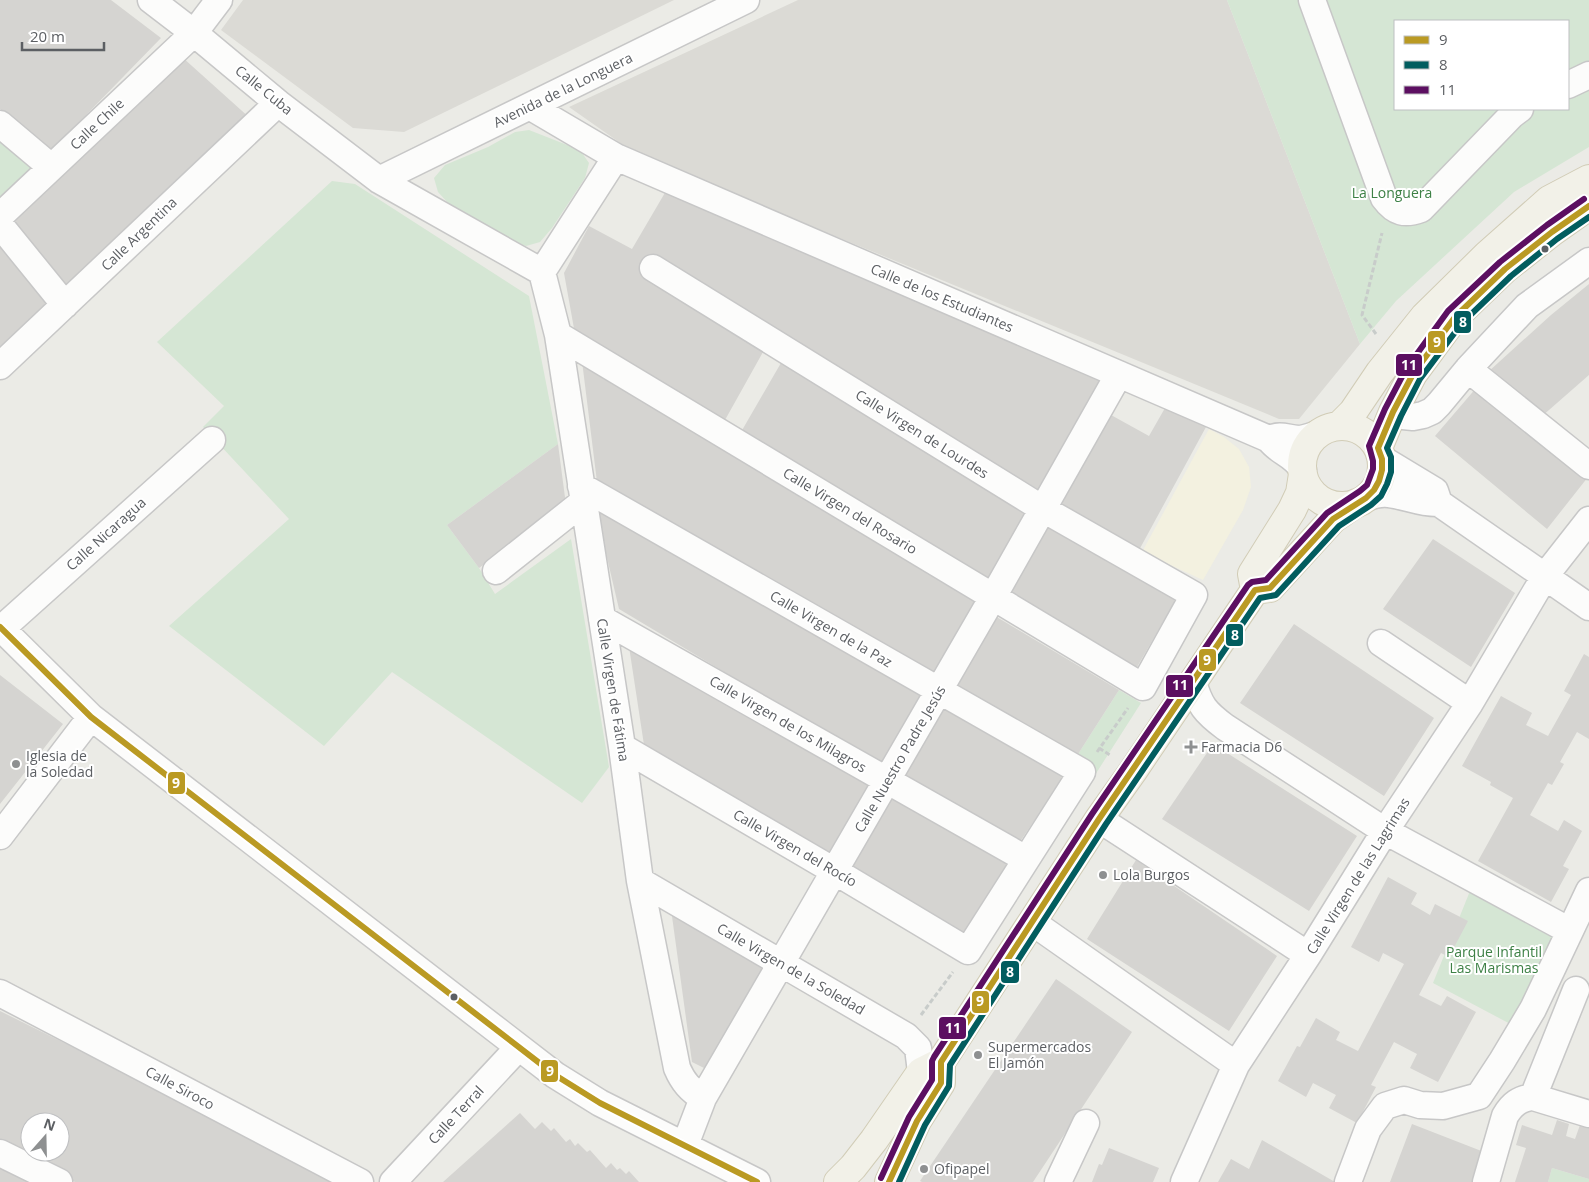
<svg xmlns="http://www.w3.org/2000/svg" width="1589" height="1182" viewBox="0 0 1589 1182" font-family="'Open Sans',sans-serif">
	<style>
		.commercial { fill: #f3f1e0 }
		.education { fill: #dbdad5 }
		.green { fill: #d5e6d4; fill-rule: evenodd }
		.building { fill: #d5d4d1; fill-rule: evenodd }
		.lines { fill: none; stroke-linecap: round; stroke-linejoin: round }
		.minor-casing { stroke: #c7c7c7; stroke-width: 29 }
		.major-casing { stroke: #d1ccb6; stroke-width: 30 }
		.path { stroke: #c8ccca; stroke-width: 3; stroke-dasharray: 5 2.5; stroke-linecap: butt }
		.minor { stroke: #fcfcfb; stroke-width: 26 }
		.major { stroke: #f2f1e8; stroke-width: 28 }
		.bus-1-casing { stroke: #fff; stroke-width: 10 }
		.bus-2-casing { stroke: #fff; stroke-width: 10 }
		.bus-3-casing { stroke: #fff; stroke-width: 10 }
		.bus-1 { stroke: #ba9a23; stroke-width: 6 }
		.bus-2 { stroke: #025d5f; stroke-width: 6 }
		.bus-3 { stroke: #5c0f61; stroke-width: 6 }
		.bus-dot { fill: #5c5f63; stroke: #fff; stroke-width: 2 }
		.poi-dot { fill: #8e9091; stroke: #fff; stroke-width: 2 }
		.labels { text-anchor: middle; stroke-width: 4; stroke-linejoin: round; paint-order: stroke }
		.street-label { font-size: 14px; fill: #5c5f63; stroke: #fff }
		.park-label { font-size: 14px; fill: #3e8146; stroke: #fff }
		.poi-label { font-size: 14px; fill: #5c5f63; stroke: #fff; text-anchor: start }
		.line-badge { stroke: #fff; stroke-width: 2 }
		.badge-label { font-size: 14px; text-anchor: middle; font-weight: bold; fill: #fff }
	</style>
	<rect width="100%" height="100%" fill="#ebebe6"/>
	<path class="commercial" d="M1209 429 1224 437 1239 449 1249 467 1251 487 1243 510 1203 580 1142 552Z"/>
	<path class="education" d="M243 0H674L404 132 353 128 221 30Z
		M798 0H1227L1360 344 1299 419H1279L636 154 569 107Z"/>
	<path class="green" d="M1227 0H1589V147L1514 192 1396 301 1360 344ZM1395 21H1568V109H1395Z
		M529 130 580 150 589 163 585 178 552 228 540 242 526 246 509 240 449 204 438 192 434 178 445 165 488 147 515 132Z
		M0 137 35 169 0 204Z
		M332 181 355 184 529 296 558 444 447 525 479 568 495 594 571 539 609 767 582 803 392 672 324 746 169 626 289 519 203 427 224 406 157 342Z
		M1119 690 1141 703 1095 775 1073 762Z
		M1472 886 1563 928 1516 1027 1433 983Z
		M1552 1168 1589 1179V1182H1548Z"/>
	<path class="building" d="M0 0H111L161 38 51 151 0 109Z
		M182 57 251 119 67 292 10 222Z
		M666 191 1107 378 1043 492 649 258 767 345 725 420 575 334 564 273 589 226 632 249Z
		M0 247 50 304 0 350Z
		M1589 284V375L1541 417 1488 372 1551 315Z
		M785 356 1037 510 993 586 741 432Z
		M582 361 981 600 934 682 597 482Z
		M1477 387 1588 477 1547 529 1435 436Z
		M1169 401 1206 427 1138 552 1059 504 1111 415 1149 436Z
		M558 444 566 505 479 568 447 525Z
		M594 502 923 695 883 767 619 609Z
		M1047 522 1178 596 1137 667 1008 593Z
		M1433 539 1515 593 1471 667 1383 609Z
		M995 616 1119 690 1073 762 952 691Z
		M1294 624 1434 718 1384 796 1240 703Z
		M628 640 871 783 830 856 644 745Z
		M1584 654 1589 657V739L1577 732 1560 762 1564 764 1552 785 1548 783 1530 815 1558 831 1564 820 1582 831 1563 866 1569 869 1551 902 1478 861 1513 798 1490 785 1491 782 1462 766 1501 696 1532 713 1526 725 1548 736 1571 695 1564 691Z
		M0 675 63 724 0 804Z
		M941 707 1064 777 1015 849 897 782Z
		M1213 744 1357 836 1309 911 1162 819Z
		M891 790 1015 864 967 944 843 871Z
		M1136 860 1277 956 1229 1031 1087 939Z
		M1388 877 1417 893 1411 904 1430 915 1435 904 1468 921 1449 957 1441 953 1419 995 1441 1006 1447 996 1476 1012 1438 1082 1410 1068 1417 1054 1394 1042 1371 1085 1376 1087 1357 1123 1329 1108 1336 1095 1313 1083 1306 1097 1278 1081 1297 1046 1300 1047 1316 1018 1340 1032 1336 1040 1358 1051 1404 964 1383 953 1379 962 1351 947Z
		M671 909 769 965 708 1070 692 1062Z
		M1056 979 1132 1032 1033 1182H922L920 1181Z
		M0 1011 344 1182H75L0 1145ZM30 1122H60V1152H30Z
		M520 1113 535 1129 542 1122 551 1131 554 1128 566 1142 570 1139 575 1146 578 1143 587 1152 590 1150 606 1168 611 1163 617 1170 620 1168 626 1174 629 1171 639 1182H443Z
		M1557 1120 1569 1124 1566 1136 1575 1139 1580 1125 1589 1128V1179L1552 1168 1548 1182H1515L1526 1148 1516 1145 1522 1125 1552 1135Z
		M1412 1124 1484 1152 1473 1182H1390Z
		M1262 1140 1335 1182H1218L1231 1159 1249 1169Z
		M1109 1148 1159 1168 1153 1182H1092L1099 1164 1102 1165Z
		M0 1158 48 1182H0Z"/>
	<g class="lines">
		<g class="minor-casing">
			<path id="minor" d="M151 0 194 33 278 103 379 180 542 272 616 157 531 107
				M1312 0 1384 198C1395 213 1405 215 1421 209L1512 115 1520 109
				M1568 85 1589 75
				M0 124 51 167
				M616 157 1269 439C1279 453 1294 454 1303 470
				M379 180 746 0
				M0 216 194 33 219 0
				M0 225 65 305
				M542 272 558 335 622 747 640 881 677 1068C683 1082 690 1090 703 1098
				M558 335 1143 687 1194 595 1043 509 653 268
				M0 366 278 103
				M1468 369 1589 466
				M1393 412 1403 416 1413 417 1423 415 1432 411 1439 404 1468 369 1527 306 1589 261
				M1269 439C1281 434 1286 438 1298 439 1305 439 1311 436 1318 434
				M1382 459 1435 491 1439 503 1589 607
				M581 486 1082 772 968 951 836 872 622 747
				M1366 498C1373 495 1381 493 1389 494 1406 496 1421 504 1439 503
				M496 571 583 502
				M602 619 1026 859
				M0 627 91 717 555 1075 600 1103 757 1182
				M0 630 212 440
				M1381 643 1470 703
				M1193 682C1200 706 1205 712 1225 727L1385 831 1570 931
				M1099 819 1308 955
				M0 836 91 717
				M640 881 906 1036 918 1048 921 1072
				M1032 922 1236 1065
				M0 993 360 1182
				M1533 1097 1576 990
				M685 1145 703 1098 993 597 1119 374
				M0 1153 59 1182
				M393 1182 518 1048
				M1058 1182 1086 1123
				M1184 1182 1236 1065 1308 955 1385 831 1470 703 1545 576 1589 520
				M1348 1182 1368 1129 1385 1106 1404 1100 1420 1105 1443 1106 1479 1096 1502 1061 1533 1009 1589 891
				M1486 1182 1505 1116C1512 1104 1519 1099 1533 1097L1589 1114"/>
		</g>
		<g class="major-casing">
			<path id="major" d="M1339 426 1353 412 1380 372 1424 317 1487 255 1549 200 1589 179
				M1302 466a40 40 0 1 1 80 0a40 40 0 1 1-80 0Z
				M1378 448 1393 412 1413 374 1455 317 1505 269 1552 232 1589 206
				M1255 590 1270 588 1333 519 1356 503
				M838 1182 853 1167 874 1140 921 1072 941 1062 1099 819 1133 771 1255 590 1252 574 1292 510 1300 493 1303 474
				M889 1182 917 1121 941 1083V1062"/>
		</g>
		<path class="path" d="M1376 334 1362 315 1382 233
			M1099 748 1110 755
			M1097 752 1128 708
			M921 1015 953 972"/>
		<use href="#minor" class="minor"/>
		<use href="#major" class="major"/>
		<g class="bus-1-casing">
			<path id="bus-1" d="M0 627 91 717 555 1075 600 1103 757 1182
				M889 1182 917 1121 941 1083V1062L1099 819 1255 590 1270 588 1333 519 1366 498 1374 490 1379 481 1382 470V459L1378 448 1393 412 1413 374 1455 317 1505 269 1552 232 1589 206"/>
		</g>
		<g class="bus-2-casing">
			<path id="bus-2" d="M899 1182 925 1125 949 1086 950 1065 1106 824 1260 598 1276 595 1339 526 1371 505 1381 496 1387 484 1391 472V457L1387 448 1401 416 1420 379 1462 323 1511 276 1557 239 1589 217"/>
		</g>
		<g class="bus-3-casing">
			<path id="bus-3" d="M881 1178 909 1117 932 1080V1061L934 1057 1092 814 1248 585 1252 582 1266 580 1327 513 1360 491 1367 485 1373 469V461L1369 446 1385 409 1406 369 1448 311 1500 262 1547 225 1584 199"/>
		</g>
		<use href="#bus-1" class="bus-1"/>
		<use href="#bus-2" class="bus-2"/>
		<use href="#bus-3" class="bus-3"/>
	</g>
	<g class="bus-dot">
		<circle cx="1545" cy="249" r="4.5"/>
		<circle cx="454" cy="997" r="4.5"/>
	</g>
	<g class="poi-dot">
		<path d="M1188.5 739.5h5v5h5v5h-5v5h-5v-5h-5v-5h5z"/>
		<circle cx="16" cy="764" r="5"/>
		<circle cx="1103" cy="875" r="5"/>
		<circle cx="978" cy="1055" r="5"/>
		<circle cx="924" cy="1169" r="5"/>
	</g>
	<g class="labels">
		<g class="street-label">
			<text transform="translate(264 90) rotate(39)" y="5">Calle Cuba</text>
			<text transform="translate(563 90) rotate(-26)" y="5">Avenida de la Longuera</text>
			<text transform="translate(97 124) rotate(-43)" y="5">Calle Chile</text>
			<text transform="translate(139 234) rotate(-44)" y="5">Calle Argentina</text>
			<text transform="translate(942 298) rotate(23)" y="5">Calle de los Estudiantes</text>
			<text transform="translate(922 434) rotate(32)" y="5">Calle Virgen de Lourdes</text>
			<text transform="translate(850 511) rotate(31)" y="5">Calle Virgen del Rosario</text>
			<text transform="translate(106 534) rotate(-42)" y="5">Calle Nicaragua</text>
			<text transform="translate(831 629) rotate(30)" y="5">Calle Virgen de la Paz</text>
			<text transform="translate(613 690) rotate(81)" y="5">Calle Virgen de Fátima</text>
			<text transform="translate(788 724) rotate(30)" y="5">Calle Virgen de los Milagros</text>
			<text transform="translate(900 759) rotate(-60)" y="5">Calle Nuestro Padre Jesús</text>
			<text transform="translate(795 848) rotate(30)" y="5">Calle Virgen del Rocío</text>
			<text transform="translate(1358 876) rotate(-58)" y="5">Calle Virgen de las Lagrimas</text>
			<text transform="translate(791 969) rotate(30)" y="5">Calle Virgen de la Soledad</text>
			<text transform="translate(180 1088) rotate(28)" y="5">Calle Siroco</text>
			<text transform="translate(456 1115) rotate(-47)" y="5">Calle Terral</text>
		</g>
		<g class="park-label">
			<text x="1392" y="198">La Longuera</text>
			<text x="1494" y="957">Parque Infantil<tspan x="1494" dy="16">Las Marismas</tspan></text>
		</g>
		<g class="poi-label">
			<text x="1201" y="752">Farmacia D6</text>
			<text x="26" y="761">Iglesia de<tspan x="26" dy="16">la Soledad</tspan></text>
			<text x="1113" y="880">Lola Burgos</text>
			<text x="988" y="1052">Supermercados<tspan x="988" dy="16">El Jamón</tspan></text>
			<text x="934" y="1174">Ofipapel</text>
		</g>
	</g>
	<g class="line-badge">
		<rect x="1453" y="310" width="19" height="24" rx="5" fill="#025d5f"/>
		<rect x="1427" y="330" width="19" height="24" rx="5" fill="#ba9a23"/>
		<rect x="1395" y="353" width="28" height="24" rx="5" fill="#5c0f61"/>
		<rect x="1225" y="623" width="19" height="24" rx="5" fill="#025d5f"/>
		<rect x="1198" y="648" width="19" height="24" rx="5" fill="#ba9a23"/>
		<rect x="1165" y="674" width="29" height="24" rx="5" fill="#5c0f61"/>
		<rect x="167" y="771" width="19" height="24" rx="5" fill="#ba9a23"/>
		<rect x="1000" y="960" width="20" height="24" rx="5" fill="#025d5f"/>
		<rect x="971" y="990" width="19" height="24" rx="5" fill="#ba9a23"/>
		<rect x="938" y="1016" width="29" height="24" rx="5" fill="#5c0f61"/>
		<rect x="540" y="1059" width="19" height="24" rx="5" fill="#ba9a23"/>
	</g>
	<g class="badge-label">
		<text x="1463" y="327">8</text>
		<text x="1437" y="347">9</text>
		<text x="1409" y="370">11</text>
		<text x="1235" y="640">8</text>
		<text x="1207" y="665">9</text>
		<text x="1180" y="690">11</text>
		<text x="176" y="788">9</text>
		<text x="1010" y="977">8</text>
		<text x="980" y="1006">9</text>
		<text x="953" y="1033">11</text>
		<text x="550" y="1076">9</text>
	</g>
	<rect x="1394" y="20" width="175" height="90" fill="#ffffff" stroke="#bebfc1"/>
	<rect x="1404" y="36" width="25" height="8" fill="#ba9a23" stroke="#bebfc1"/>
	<text x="1439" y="45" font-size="15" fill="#5c5f63">9</text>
	<rect x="1404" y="61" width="25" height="8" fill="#025d5f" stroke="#bebfc1"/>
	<text x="1439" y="70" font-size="15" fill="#5c5f63">8</text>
	<rect x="1404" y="86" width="25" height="8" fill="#5c0f61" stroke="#bebfc1"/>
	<text x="1439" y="95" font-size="15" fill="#5c5f63">11</text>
	<g transform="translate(45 1137) rotate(20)"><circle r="24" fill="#ffffff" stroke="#bebfc1"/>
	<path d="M0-4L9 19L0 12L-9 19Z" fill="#8e9091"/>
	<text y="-8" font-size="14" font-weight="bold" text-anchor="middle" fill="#5c5f63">N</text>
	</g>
	<path d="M22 42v8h82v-8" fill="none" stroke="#5c5f63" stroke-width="2.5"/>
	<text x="30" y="42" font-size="15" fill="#5c5f63" stroke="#ffffff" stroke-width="4" paint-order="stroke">20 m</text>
</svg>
